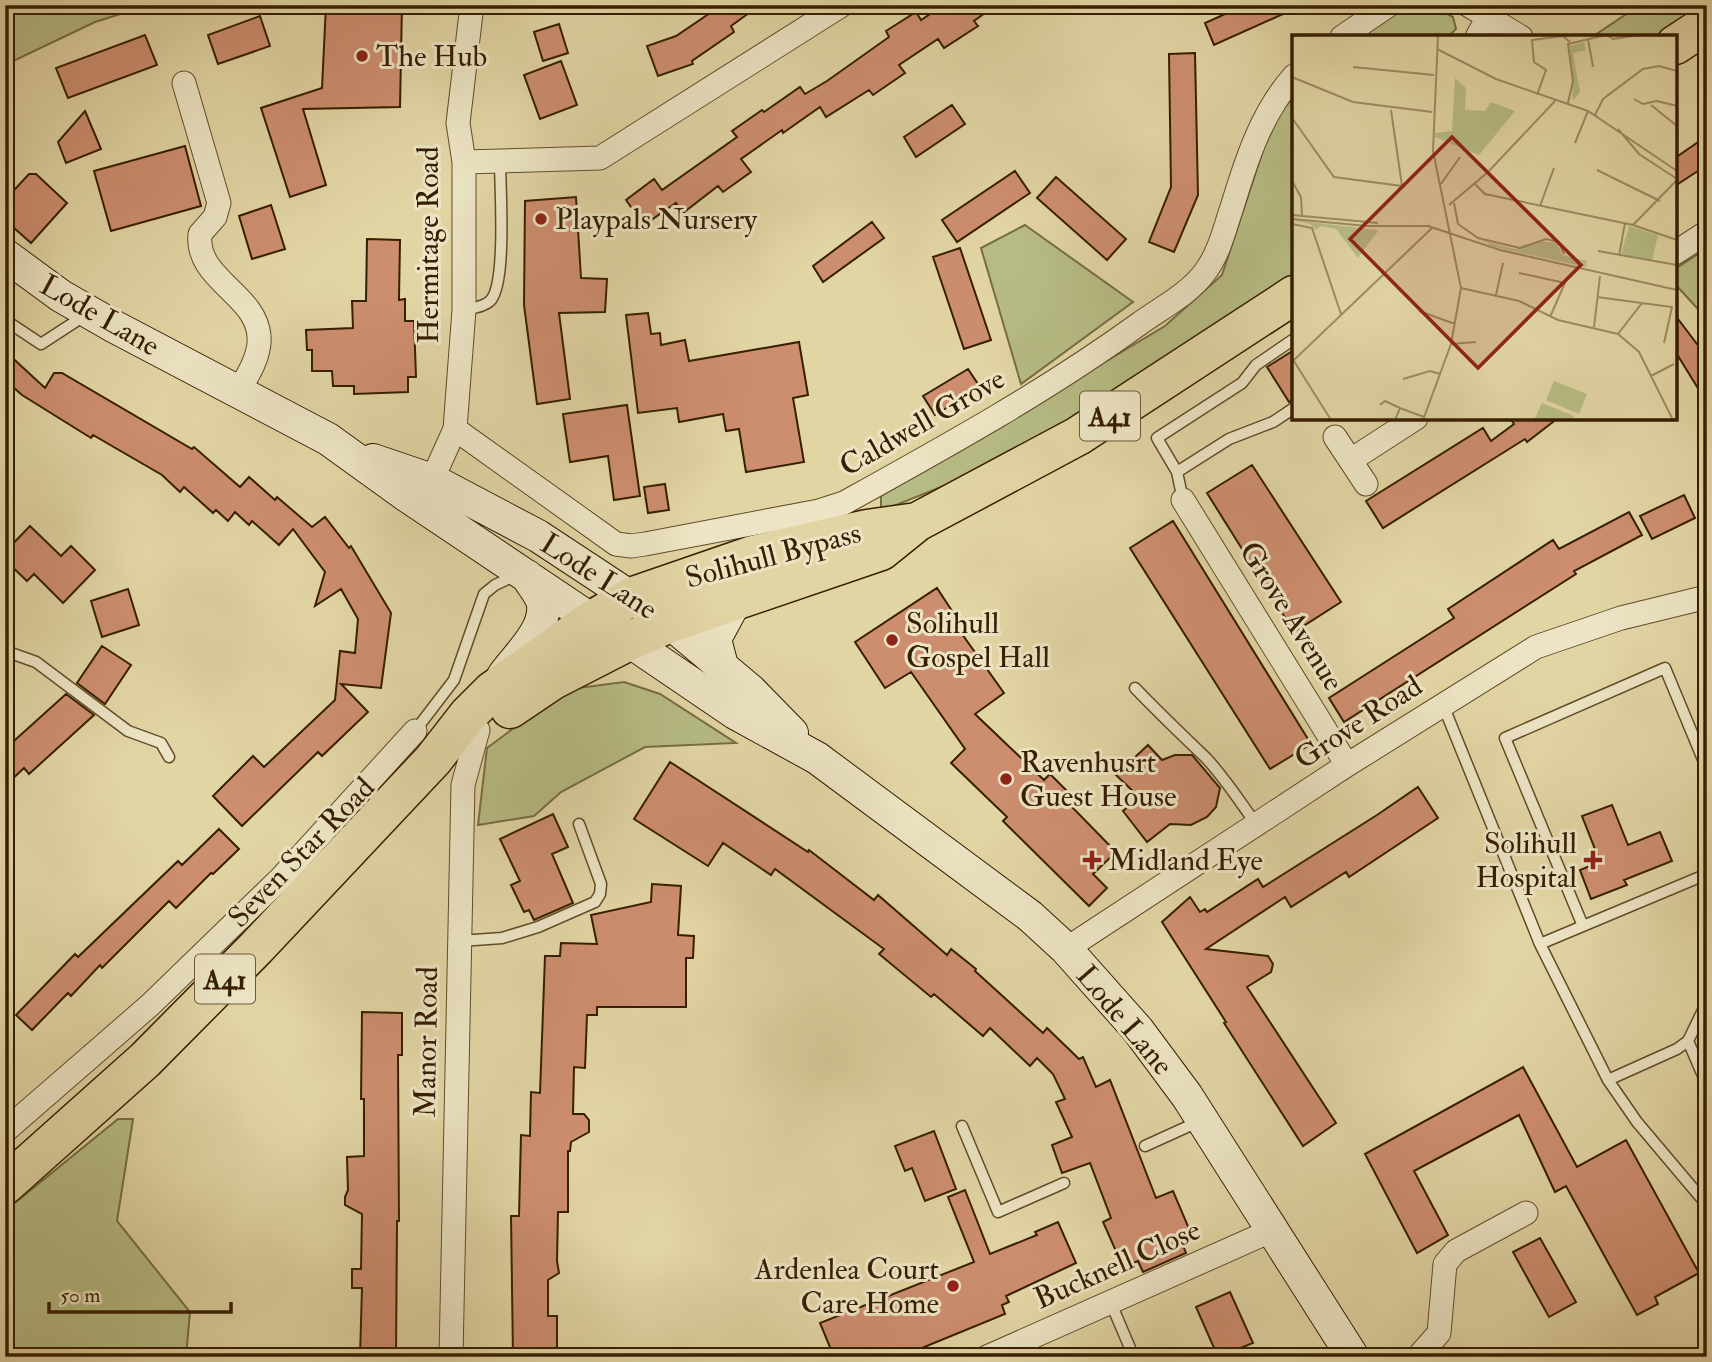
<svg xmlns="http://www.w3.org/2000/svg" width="1712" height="1362" viewBox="0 0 1712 1362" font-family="'IM FELL Double Pica',serif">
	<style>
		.green { fill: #b7bc84; stroke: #766d42; stroke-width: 2 }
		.building { fill: #cd8e6f; stroke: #361e00; stroke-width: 2 }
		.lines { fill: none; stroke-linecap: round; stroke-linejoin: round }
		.lane-casing { stroke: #614c29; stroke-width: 13 }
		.street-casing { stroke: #614c29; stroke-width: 25 }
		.secondary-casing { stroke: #361e00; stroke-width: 34 }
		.highway-casing { stroke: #361e00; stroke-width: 41 }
		.lane { stroke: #ece4c4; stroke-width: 10 }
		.street { stroke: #ece4c4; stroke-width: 23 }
		.secondary { stroke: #ece4c4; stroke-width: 32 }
		.highway { stroke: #e2d5a4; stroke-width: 38 }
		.poi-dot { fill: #8f2418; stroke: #ece4c4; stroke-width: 2.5 }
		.labels { text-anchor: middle; stroke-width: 6; stroke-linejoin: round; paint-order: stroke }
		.shield { fill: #ece4c4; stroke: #6d593b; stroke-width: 2 }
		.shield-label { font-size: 28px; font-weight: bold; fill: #361e00 }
		.poi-label { font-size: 30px; fill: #361e00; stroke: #ece4c4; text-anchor: start }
		.street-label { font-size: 30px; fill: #361e00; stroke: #ece4c4 }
		.inset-road { fill: none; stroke: #9d8c62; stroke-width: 2 }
		.view { fill: #8f2418; fill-opacity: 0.15; stroke: #8f2418; stroke-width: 3.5 }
		.inset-edge { fill: none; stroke: #361e00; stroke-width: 3.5 }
	</style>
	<rect width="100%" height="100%" fill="#e2d5a4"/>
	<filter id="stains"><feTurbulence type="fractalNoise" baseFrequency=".00286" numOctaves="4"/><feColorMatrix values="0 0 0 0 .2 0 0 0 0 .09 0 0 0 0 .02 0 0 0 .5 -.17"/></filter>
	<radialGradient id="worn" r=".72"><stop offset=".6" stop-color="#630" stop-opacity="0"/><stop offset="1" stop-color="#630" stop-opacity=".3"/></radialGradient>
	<path class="green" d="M5 5H149L95 22 5 65Z
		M1404 5H1430L1453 17 1456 29 1448 37H1356Z
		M1640 5H1707L1658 37H1592Z
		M1294 97V275L1011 459 881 511V496L1165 326 1222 275 1273 120Z
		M1025 225 1133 302 1021 384 981 248Z
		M1698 254 1707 256V319L1675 284V269Z
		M624 682 660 694 736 743 645 747 561 792 534 816 478 825 487 748 534 713 571 689Z
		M118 1119H133L117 1221 190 1312 186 1357H5V1211Z"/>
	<path class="building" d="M326 5H402L400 107 303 109 326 185 290 197 261 108 322 88Z
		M722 5H760L731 26 734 32 692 61 693 64 658 76 647 46 676 36Z
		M944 5H996L974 21 978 26 944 48 938 39 899 65 905 73 873 95 869 90 826 117 820 107 783 133 782 130 741 159 751 172 723 192 718 186 683 213 676 203 644 225 626 200 654 179 662 190 737 137 732 131 762 110 764 112 800 87 805 94 827 81 889 37 886 31 916 12 921 20Z
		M1245 5H1303L1214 45 1205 23Z
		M260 16 270 46 218 64 208 35Z
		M559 24 568 53 543 61 534 32Z
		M145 35 157 65 68 98 56 68Z
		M1195 53 1198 195 1174 252 1149 242 1171 187 1169 54Z
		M561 61 577 105 540 119 524 75Z
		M952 105 965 124 916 157 904 137Z
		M85 111 101 149 66 163 58 142Z
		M1707 136V165L1675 186V158Z
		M185 146 201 206 111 231 94 171Z
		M1015 171 1030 193 957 242 942 220Z
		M29 174H36L67 203 31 243 5 220V200Z
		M1056 177 1126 239 1107 260 1037 198Z
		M576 197 581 278 607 279 605 312 559 313 570 399 537 404 524 305 525 201Z
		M271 205 285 249 252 259 239 216Z
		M872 222 884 238 823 282 813 266Z
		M367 239 400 240 399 300 405 299V321H414L416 377H408V392L354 394V386H333L332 371H312V350H307L306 330 353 328 352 301H366Z
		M960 248 991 340 964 349 933 257Z
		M648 313 651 334 660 333 661 345 685 340 689 361 799 342 808 395 793 398 804 462 746 472 739 429 726 431 723 414 679 422 677 408 638 413 626 315Z
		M1675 315 1697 344 1701 342 1707 352V403L1675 351Z
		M1294 350V400L1289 402 1267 367Z
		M5 351 45 388 54 373H62L192 449 194 447 240 487 249 477 275 500 277 497 312 527 325 517 349 548 351 546 391 613 381 688 341 684 368 712 322 756 318 752 242 826 213 796 253 756 264 767 335 700 340 651 355 653 358 619 341 589 315 606 325 572 293 529 279 545 252 521 249 525 235 512 228 521 216 510 213 513 184 487 180 492 162 475 93 435 91 438 22 395 5 380Z
		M968 369 980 387 935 415 923 396Z
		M627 405 640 496 614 500 608 456 570 462 563 414Z
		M1510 418H1558L1527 442 1525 439 1383 528 1366 501 1483 428 1491 441 1514 424Z
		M1252 465 1341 602 1294 632 1207 493Z
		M665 484 669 510 648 513 644 487Z
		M1684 495 1695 518 1652 539 1640 516Z
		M1629 512 1642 535 1574 571 1576 574 1344 722 1329 698 1454 618 1448 609 1553 540 1559 549Z
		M1173 521 1311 744 1270 769 1130 548Z
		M30 526 61 556 71 546 95 570 63 603 34 574 27 581 5 560V552Z
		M937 588 956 617 952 620 1004 693 975 714 1044 780 1050 774 1076 800 1071 806 1116 852 1093 874 1107 888 1089 906 1003 821 1007 817 951 763 965 749 911 672 885 688 855 642Z
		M128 589 139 625 102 637 91 601Z
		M102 646 131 665 105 704 77 683Z
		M66 694 94 715 29 774 24 768 5 786V749Z
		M1148 745 1162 760 1175 755H1192L1220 788 1216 807 1207 817 1191 825 1170 824 1147 842 1123 811 1139 797 1116 775Z
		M670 762 808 852 809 850 874 900 878 895 947 955 951 949 976 969 975 971 1043 1033 1047 1028 1079 1059 1083 1057 1096 1087 1110 1080 1156 1198 1173 1191 1193 1238 1182 1243 1186 1253 1143 1272 1138 1261 1123 1267 1103 1222 1111 1218 1090 1163 1062 1173 1052 1145 1072 1137 1056 1102 1065 1099 1053 1074 1037 1058 1030 1066 990 1028 983 1036 934 994 931 997 879 954 884 949 775 869 771 875 723 843 708 866 634 819Z
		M1418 787 1438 818 1349 877 1346 872 1291 907 1285 897 1206 949 1268 956 1273 964 1271 972 1247 987 1336 1123 1303 1146 1224 1023 1226 1022 1162 922 1190 897 1200 912 1205 909 1207 912 1258 879 1263 887 1377 815Z
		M1612 805 1628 845 1660 832 1672 861 1624 880 1627 885 1591 899 1580 870 1600 862 1582 816Z
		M553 814 568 847 552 854 573 903 534 920 529 910 524 912 511 885 520 881 500 839Z
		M219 829 239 849 213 874 211 873 176 908 169 901 102 968 100 965 71 996 68 993 32 1030 16 1015 75 954 78 957 178 861 182 865Z
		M652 884 681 886 678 935 694 936 693 958H686V1007H597V1015H587L585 1068 574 1067 573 1114H584L589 1120V1132L571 1142 570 1151H568V1212H558L557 1261 559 1273 548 1280V1316H557V1357H513L511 1216H519L521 1135 530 1136 531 1092 540 1093 545 956H560L561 943 597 944 591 915 651 902Z
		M362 1012 402 1013V1055H398L399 1221H397L396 1357H360L362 1288H352V1269H361L362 1214 345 1205V1197L348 1190 347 1157 364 1156V1099H361Z
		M1523 1067 1577 1167 1626 1140 1699 1273 1655 1297 1658 1304 1637 1315 1566 1186 1555 1192 1519 1115 1414 1171 1448 1235 1417 1253 1365 1154Z
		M934 1131 956 1189 925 1201 912 1168 905 1171 895 1146Z
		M965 1190 990 1254 1037 1235 1035 1232 1058 1222 1076 1263 1006 1296 1009 1302 1002 1305 1005 1314 900 1357H834L820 1323 974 1262 948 1197Z
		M1540 1238 1576 1302 1549 1317 1513 1252Z
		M1230 1292 1253 1343 1218 1357 1196 1307Z"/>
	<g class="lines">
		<g class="lane-casing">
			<path id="lane" d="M464 310C472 308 484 307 490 301 507 285 500 187 500 161
				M5 320 41 344 87 314
				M1177 472 1229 439 1273 422 1294 408
				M1183 500 1177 472 1157 438 1242 383 1256 365 1294 339
				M5 651 36 662 128 731 161 743 169 757
				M1135 688C1158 712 1182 735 1206 758 1225 778 1240 802 1256 824
				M1443 705 1540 944 1608 1080 1637 1122 1707 1205
				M415 731 454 680 484 594 495 585 516 575
				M1583 926 1505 738 1665 668 1707 769
				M460 941 502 938 538 927 595 902 600 894 601 884 579 824
				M1540 944 1707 874
				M1688 1041 1707 1085
				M1608 1080 1677 1049 1688 1041 1707 1002
				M962 1126 998 1212 1064 1183
				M1145 1146 1200 1121
				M1110 1301 1130 1348V1357"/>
		</g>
		<g class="street-casing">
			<path id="street" d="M1468 5 1521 37
				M1342 37 1389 5
				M1477 37 1488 17
				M184 83 219 203 215 217 200 234C195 279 256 294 259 336 261 355 247 377 238 392
				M464 162 600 158 842 5
				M1675 253 1707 232
				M455 429 616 544 631 546 645 544 819 511 844 503C945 447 1045 392 1139 324 1161 308 1189 294 1205 272 1220 252 1225 227 1233 204 1247 158 1262 112 1294 76
				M1335 437 1366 484
				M1351 460 1416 418
				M432 480 455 429 464 310V162L458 123 472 5
				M1183 500 1347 765
				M1066 949 1347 765 1536 647 1621 618 1707 597
				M5 1131 150 1005 281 878 415 731
				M451 1357 463 785 478 730
				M987 1357 1273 1230
				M1418 1357 1439 1333 1445 1264 1456 1251 1526 1213"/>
		</g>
		<g class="secondary-casing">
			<path id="secondary" d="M5 255 61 296 115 327 328 439 407 496 592 620 629 641 735 713 817 758 1030 916 1066 949 1138 1030 1187 1096 1353 1357
				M373 460 432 480 538 536 670 623 750 690 792 733
				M722 666 715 639 736 600
				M503 676C517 656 546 631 543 605 542 596 532 585 527 576"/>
		</g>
		<g class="highway-casing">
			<path id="highway" d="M1675 45 1707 24
				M510 709 553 680 629 641 670 623 881 551 917 522 1078 436 1294 295
				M5 1185 145 1060 256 948 433 760 468 715 492 691 592 620 631 597 753 555 867 529 917 522"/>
		</g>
		<use href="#lane" class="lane"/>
		<use href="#street" class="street"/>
		<use href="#secondary" class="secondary"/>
		<use href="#highway" class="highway"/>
	</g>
	<g class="poi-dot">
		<circle cx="362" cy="56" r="7"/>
		<circle cx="541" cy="219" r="7"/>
		<circle cx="892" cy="640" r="7"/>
		<circle cx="1006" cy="779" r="7"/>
		<path d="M1088.5 849.5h7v7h7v7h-7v7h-7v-7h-7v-7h7z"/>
		<path d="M1589.5 849.5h7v7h7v7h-7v7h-7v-7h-7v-7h7z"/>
		<circle cx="953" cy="1286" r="7"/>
	</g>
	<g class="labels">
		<g class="shield">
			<rect x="1080" y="391.5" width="60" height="49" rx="5"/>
			<rect x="195" y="954.5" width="60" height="49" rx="5"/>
		</g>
		<g class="shield-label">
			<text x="1110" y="426">A41</text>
			<text x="225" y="989">A41</text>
		</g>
		<g class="poi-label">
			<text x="376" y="66">The Hub</text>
			<text x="555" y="229">Playpals Nursery</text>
			<text x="906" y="633">Solihull<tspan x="906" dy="34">Gospel Hall</tspan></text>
			<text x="1020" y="772">Ravenhusrt<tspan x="1020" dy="34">Guest House</tspan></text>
			<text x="1577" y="853" text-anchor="end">Solihull<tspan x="1577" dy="34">Hospital</tspan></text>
			<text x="1108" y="870">Midland Eye</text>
			<text x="939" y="1279" text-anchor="end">Ardenlea Court<tspan x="939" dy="34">Care Home</tspan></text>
		</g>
		<g class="street-label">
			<text transform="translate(428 245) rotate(-90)" y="10">Hermitage Road</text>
			<text transform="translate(100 315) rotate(30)" y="10">Lode Lane</text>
			<text transform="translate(922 422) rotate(-30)" y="10">Caldwell Grove</text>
			<text transform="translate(773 555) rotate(-15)" y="10">Solihull Bypass</text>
			<text transform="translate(599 576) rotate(33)" y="10">Lode Lane</text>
			<text transform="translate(1292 616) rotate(58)" y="10">Grove Avenue</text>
			<text transform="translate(1358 722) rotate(-33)" y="10">Grove Road</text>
			<text transform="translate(301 852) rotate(-46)" y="10">Seven Star Road</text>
			<text transform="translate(1125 1020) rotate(50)" y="10">Lode Lane</text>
			<text transform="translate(426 1042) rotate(-89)" y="10">Manor Road</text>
			<text transform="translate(1117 1264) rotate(-24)" y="10">Bucknell Close</text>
		</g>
	</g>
	<g transform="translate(1292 35)">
		<rect width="385" height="385" fill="#e2d5a4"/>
		<path d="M292 7 294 15 281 18 288 57 281 66 278 11ZM163 43 174 53 173 75 193 76 199 67 223 76 187 120 143 102V98L160 96ZM0 185 85 195 86 196 66 223 44 194 29 191 24 195 18 189ZM337 191 366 200 360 226 329 219ZM189 205 223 214 247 206 265 208 270 220 295 226 294 232 202 212ZM262 346 295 359 287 379 254 365ZM250 368 282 381 281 385H242Z" fill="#b7bc84"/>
		<path class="inset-road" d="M315 0 321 4 347 0M0 1 22 0M296 4 301 32M145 14 204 44 296 76 385 136M61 32 142 40M0 42 61 67 140 77M245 60 254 35 242 27 240 5 271 1 278 7M342 64 351 69 365 66 385 71M276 68 281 46 276 9 314 0M359 70 385 91M303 80 311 64 351 34 367 31 385 36M0 83 42 142 110 151 99 75M326 94 347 119 385 144M283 108 296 76M305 135 368 166M0 146 9 162 10 181M149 149 168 122M183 149 193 159 341 190 385 205M162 168 166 189 186 203 228 213 254 204 267 207 272 219M157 170 196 137 263 66M248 171 262 133M0 180 86 188M0 184 75 191H138M0 189 20 193 49 279M341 190 385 145M136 191 208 215 385 255M306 216 385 230M327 221 333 188M227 238 273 248 258 282M169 253 227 266 266 285 326 299 347 317 381 385M204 260 211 228M305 262 380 272 372 308M127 276 163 289M302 292 308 241M326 299 350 268M159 309 184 307M0 323 39 385M2 325 140 193M359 341 382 329M111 344 138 336 148 339M88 370 93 366 108 373M103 385 108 373 132 382M131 385 159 309 169 253 141 116 146 0"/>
		<path class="view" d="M160 102 289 230 186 333 58 204Z"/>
		<rect width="385" height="385" class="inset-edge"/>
	</g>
	<rect width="1712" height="1362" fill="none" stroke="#e2d5a4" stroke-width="28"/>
	<rect x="7" y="7" width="1698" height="1348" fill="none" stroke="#361e00" stroke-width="3.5"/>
	<rect x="14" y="14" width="1684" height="1334" fill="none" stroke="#361e00" stroke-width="2"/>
	<path d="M49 1302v10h182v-10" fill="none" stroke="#361e00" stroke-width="3.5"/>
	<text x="60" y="1302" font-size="21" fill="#361e00" stroke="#ece4c4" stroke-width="5" paint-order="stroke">50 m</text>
	<rect width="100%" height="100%" filter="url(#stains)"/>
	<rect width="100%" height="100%" fill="url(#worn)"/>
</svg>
